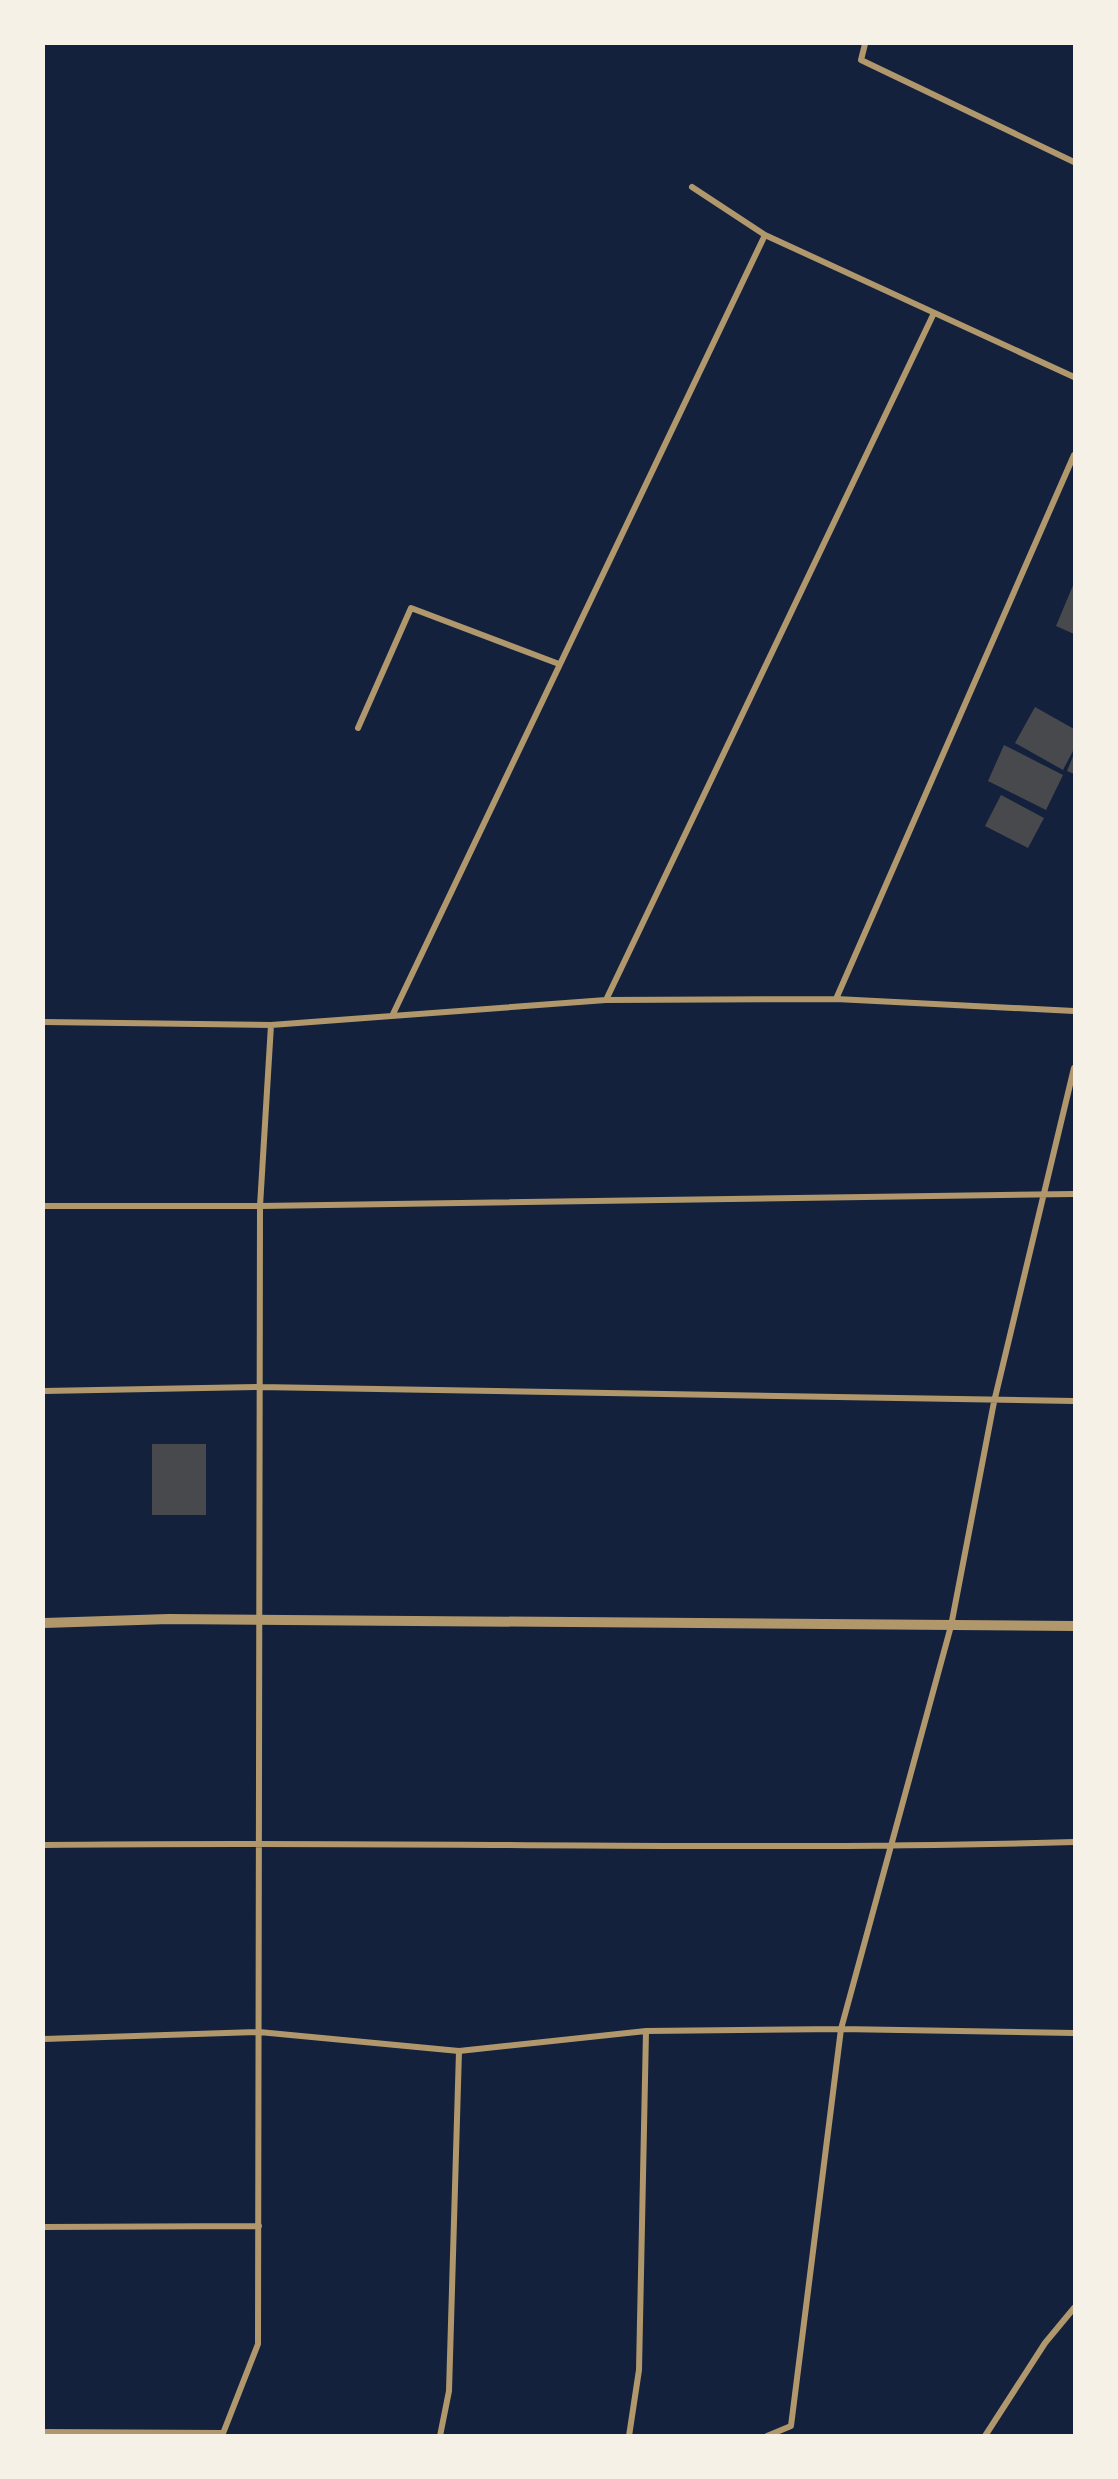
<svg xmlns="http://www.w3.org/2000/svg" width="1118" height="2479" viewBox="0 0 1118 2479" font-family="Helvetica,sans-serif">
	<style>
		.building { fill: #48494c }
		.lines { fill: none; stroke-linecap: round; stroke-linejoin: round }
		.minor { stroke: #b1986c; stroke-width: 6 }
		.tertiary { stroke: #b1986c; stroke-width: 10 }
	</style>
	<rect width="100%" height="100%" fill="#14213d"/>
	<path class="building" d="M1074 583V634L1056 626Z
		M1035 707 1074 729V749L1063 770 1015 743Z
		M1004 745 1063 775 1046 810 988 781Z
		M1074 754V774L1067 771Z
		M1001 795 1044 818 1028 848 985 826Z
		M152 1444H206V1515H152Z"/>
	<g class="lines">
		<path class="minor" d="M865 44 861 60 1074 162
			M692 187 765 235 1074 377
			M358 728 411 608 559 664
			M836 999 1074 455
			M606 1000 934 313
			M393 1014 765 235
			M44 1022 271 1025 606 1000 836 999 1074 1011
			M44 1206H260L1074 1194
			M44 1391 259 1387 1074 1401
			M44 1845C387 1840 731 1852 1074 1842
			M44 2039 259 2032 459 2051 646 2031 841 2029 1074 2033
			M44 2227 259 2226
			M44 2432 223 2433
			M222 2436 258 2344 260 1206 271 1025
			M440 2436 449 2391 459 2051
			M629 2436 639 2370 646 2031
			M767 2436 791 2426 841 2029 951 1626 994 1402 1074 1068
			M985 2436 1045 2343 1074 2308"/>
		<path class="tertiary" d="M44 1623 169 1619 1074 1626"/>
	</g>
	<rect width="1118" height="2479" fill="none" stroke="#f6f1e7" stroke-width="90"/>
</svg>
